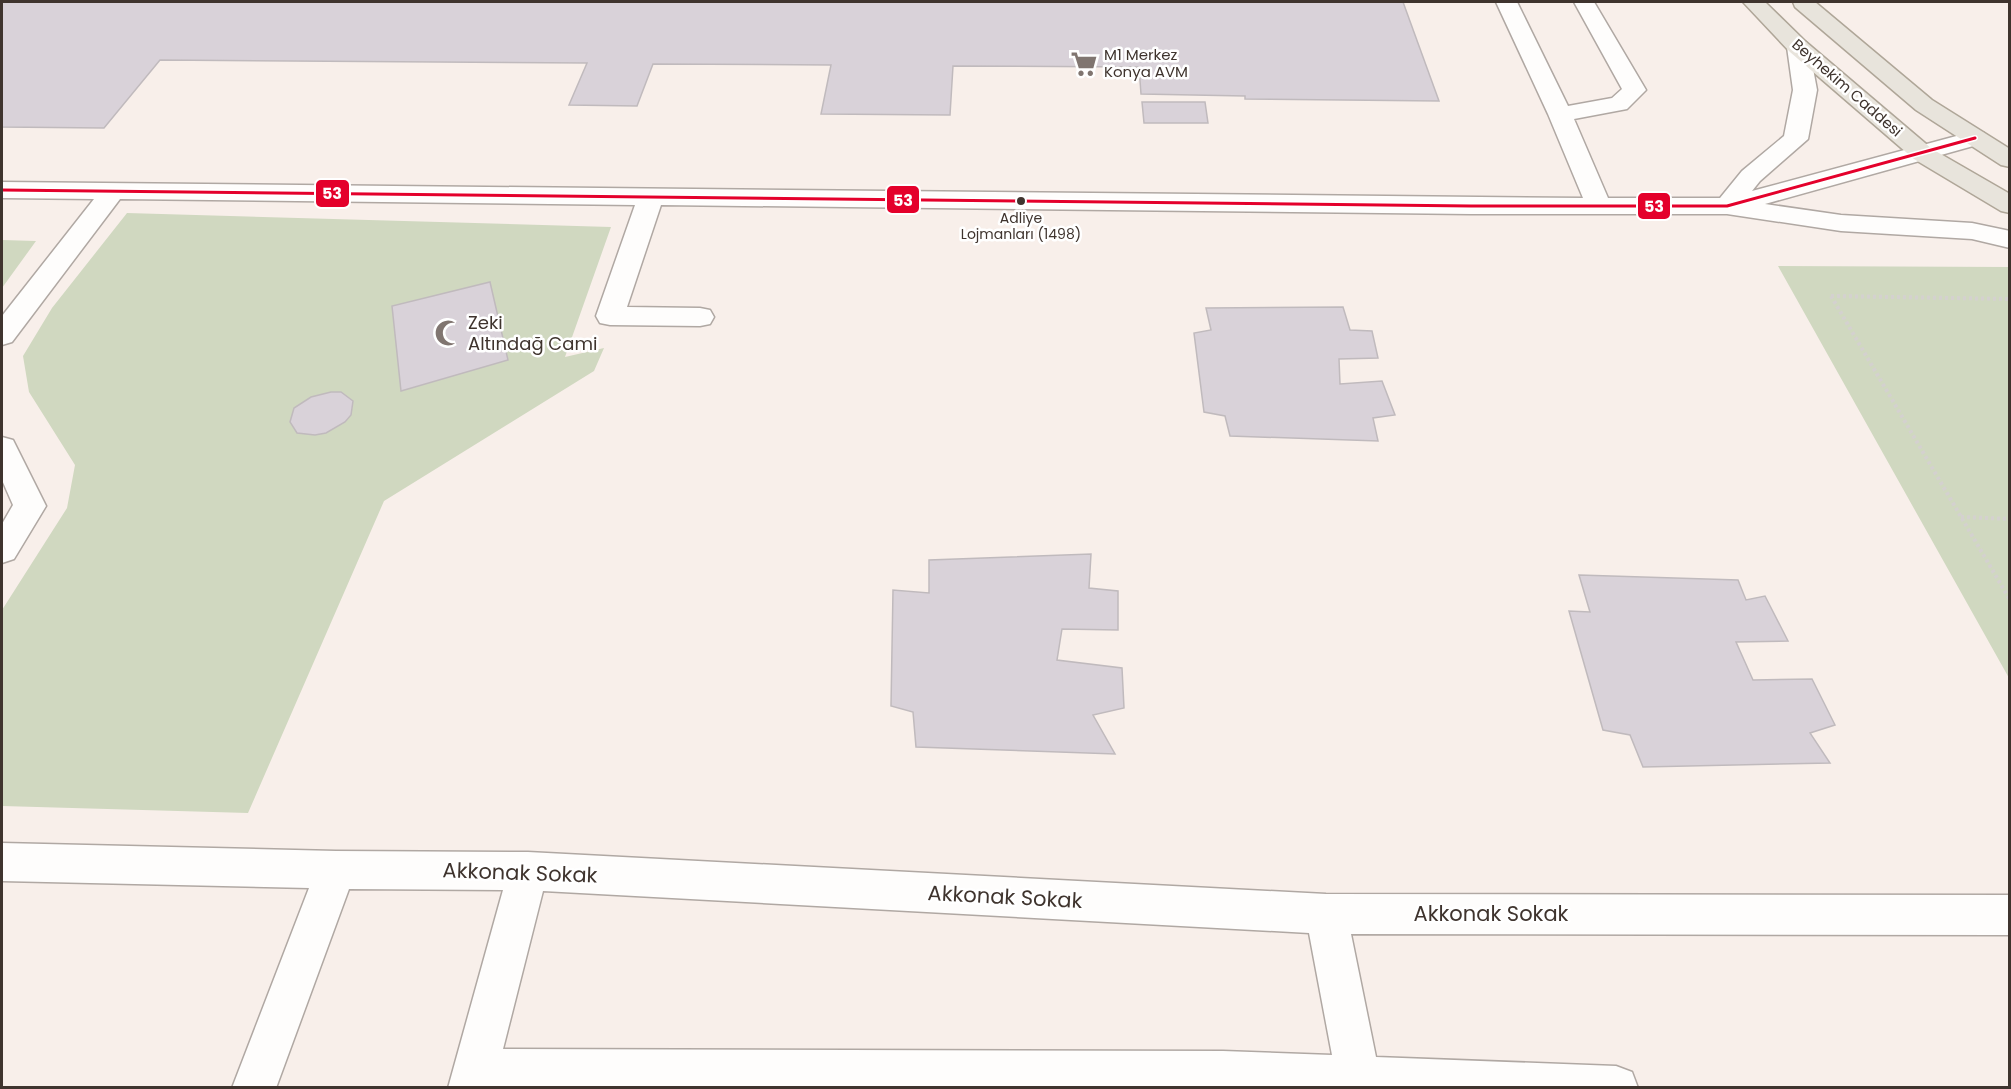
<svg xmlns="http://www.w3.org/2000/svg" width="2011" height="1089" viewBox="0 0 2011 1089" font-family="Poppins,sans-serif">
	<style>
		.green { fill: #d0d8c0 }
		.building { fill: #d9d2d9; stroke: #c0babd; stroke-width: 1.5 }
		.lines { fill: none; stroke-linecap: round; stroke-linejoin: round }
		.minor-casing { stroke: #b0a8a3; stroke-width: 3 }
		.major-casing { stroke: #afa698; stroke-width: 3 }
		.path { stroke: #d4d1cf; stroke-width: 4; stroke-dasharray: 3 3; stroke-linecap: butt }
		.minor { fill: #fefdfc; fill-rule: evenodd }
		.major { fill: #e8e4dc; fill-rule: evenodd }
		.bus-1-casing { stroke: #fff; stroke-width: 6 }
		.bus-1 { stroke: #e4002b; stroke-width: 3 }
		.bus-dot { fill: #3f342e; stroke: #fff; stroke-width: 2 }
		.labels { text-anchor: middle; stroke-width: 5; stroke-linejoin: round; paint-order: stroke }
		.far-bus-label { font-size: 14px; fill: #3f342e; stroke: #fff }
		.far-poi-label { font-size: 15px; fill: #3f342e; stroke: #fff; text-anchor: start }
		.far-street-label { font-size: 15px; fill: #3f342e; stroke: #fff }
		.poi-label { font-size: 18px; fill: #3f342e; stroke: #fff; text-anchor: start }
		.near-street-label { font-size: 21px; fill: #3f342e; stroke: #fff }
		.line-badge { stroke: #fff; stroke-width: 2 }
		.badge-label { font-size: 16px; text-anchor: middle; font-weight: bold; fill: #fff }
	</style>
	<rect width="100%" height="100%" fill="#f8efea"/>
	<path class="green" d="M127 213 611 227 565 357 604 348 594 371 384 501 248 813 2 806V610L67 508 75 465 29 392 23 356 52 308Z
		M2 240 36 241 2 288Z
		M1778 266 2009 267V678Z"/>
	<path class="building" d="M2 2H1403L1439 101 1245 99V96L1141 94 1139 67 953 66 950 115 821 114 831 65 653 64 637 106 569 105 587 63 160 60 104 128 2 127Z
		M1142 102H1205L1208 123H1144Z
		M490 282 508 360 401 391 392 306Z
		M1343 307 1350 330 1372 331 1378 358 1339 359 1340 384 1382 381 1395 415 1373 418 1378 441 1230 436 1225 416 1204 412 1194 333 1211 330 1206 308Z
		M331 392H341L353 401 351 415 345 422 326 433 315 435 297 433 290 422 294 408 311 397Z
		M1091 554 1089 588 1118 591V630L1062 629 1057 660 1122 668 1124 708 1093 715 1115 754 916 747 913 712 891 706 893 590 929 593V560Z
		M1579 575 1738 580 1746 600 1765 596 1788 641 1736 642 1753 680 1812 679 1835 725 1810 733 1830 763 1643 767 1630 735 1603 730 1569 611 1590 612Z"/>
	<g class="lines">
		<g class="minor-casing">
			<path id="minor" d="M1496 2H1517L1568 106 1612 98 1622 89 1574 2H1594L1646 90 1627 109 1574 119 1608 198H1720L1742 171 1784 136 1793 90 1787 47 1790 42 1798 40 1806 42 1809 47 1817 90 1808 139 1760 181 1752 191 1975 131 1984 133 1987 138 1984 143 1765 204 1841 215 1972 223 2010 231V248L1972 239 1841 231 1727 214H1471L661 205 627 307 700 308 710 310 714 317 710 324 700 326 610 325 600 323 596 316 635 205 120 199 12 342 2 345V316L94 199 2 198V182L1583 198 1548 114Z
				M2 437 13 440 46 506 14 559 2 563V524L13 505 2 480Z
				M2 843 336 851 528 852 1326 894 2010 895V935L1351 934 1376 1057 1616 1066 1632 1072 1638 1088H448L503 890 349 889 276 1088H232L309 888 2 881ZM543 891 1309 933 1332 1055 1223 1051 503 1049Z"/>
		</g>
		<g class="major-casing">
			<path id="major" d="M1743 2H1765L1806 42 1932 149 2010 194V213L2001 211 1914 159 1790 52Z
				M1793 2H1815L1932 100 2010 149V167L2001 165 1916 110 1795 7Z"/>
		</g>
		<path class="path" d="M1831 296 2010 600
			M1831 296 2010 299
			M1961 517 2010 519"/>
		<use href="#minor" class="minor"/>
		<use href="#major" class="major"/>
		<g class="bus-1-casing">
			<path id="bus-1" d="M2 190 1471 206H1727L1975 138"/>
		</g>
		<use href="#bus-1" class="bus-1"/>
	</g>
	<defs>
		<g id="supermarket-bare" transform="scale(2.07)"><path d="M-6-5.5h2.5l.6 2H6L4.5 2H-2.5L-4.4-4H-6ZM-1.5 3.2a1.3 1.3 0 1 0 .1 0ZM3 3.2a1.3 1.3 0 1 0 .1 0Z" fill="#807570" stroke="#fff" stroke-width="2.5" paint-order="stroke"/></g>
		<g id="mosque-bare" transform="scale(2.07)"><path d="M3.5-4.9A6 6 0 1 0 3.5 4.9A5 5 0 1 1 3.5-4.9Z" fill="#807570" stroke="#fff" stroke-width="2.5" paint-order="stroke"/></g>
	</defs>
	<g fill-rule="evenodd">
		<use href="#supermarket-bare" x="1084" y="64"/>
		<use href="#mosque-bare" x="448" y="333"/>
	</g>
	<circle class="bus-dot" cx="1021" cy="201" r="5"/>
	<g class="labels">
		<g class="far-bus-label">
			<text x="1021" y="223">Adliye<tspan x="1021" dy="16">Lojmanları (1498)</tspan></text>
		</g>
		<g class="far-poi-label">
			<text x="1104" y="60">M1 Merkez<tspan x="1104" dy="17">Konya AVM</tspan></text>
		</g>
		<g class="far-street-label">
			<text transform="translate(1847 88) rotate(41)" y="5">Beyhekim Caddesi</text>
		</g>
		<g class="poi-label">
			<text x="468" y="329">Zeki<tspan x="468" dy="21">Altındağ Cami</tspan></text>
		</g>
		<g class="near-street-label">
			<text transform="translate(520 873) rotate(2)" y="7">Akkonak Sokak</text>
			<text transform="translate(1005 897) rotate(3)" y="7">Akkonak Sokak</text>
			<text x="1491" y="921">Akkonak Sokak</text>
		</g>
	</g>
	<g class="line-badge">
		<rect x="315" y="179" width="35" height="29" rx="6" fill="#e4002b"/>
		<rect x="886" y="185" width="34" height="29" rx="6" fill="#e4002b"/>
		<rect x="1637" y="192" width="34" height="28" rx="6" fill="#e4002b"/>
	</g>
	<g class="badge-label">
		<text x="332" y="199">53</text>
		<text x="903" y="206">53</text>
		<text x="1654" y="212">53</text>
	</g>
	<rect width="2011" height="1089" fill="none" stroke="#3f342e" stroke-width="6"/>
</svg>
